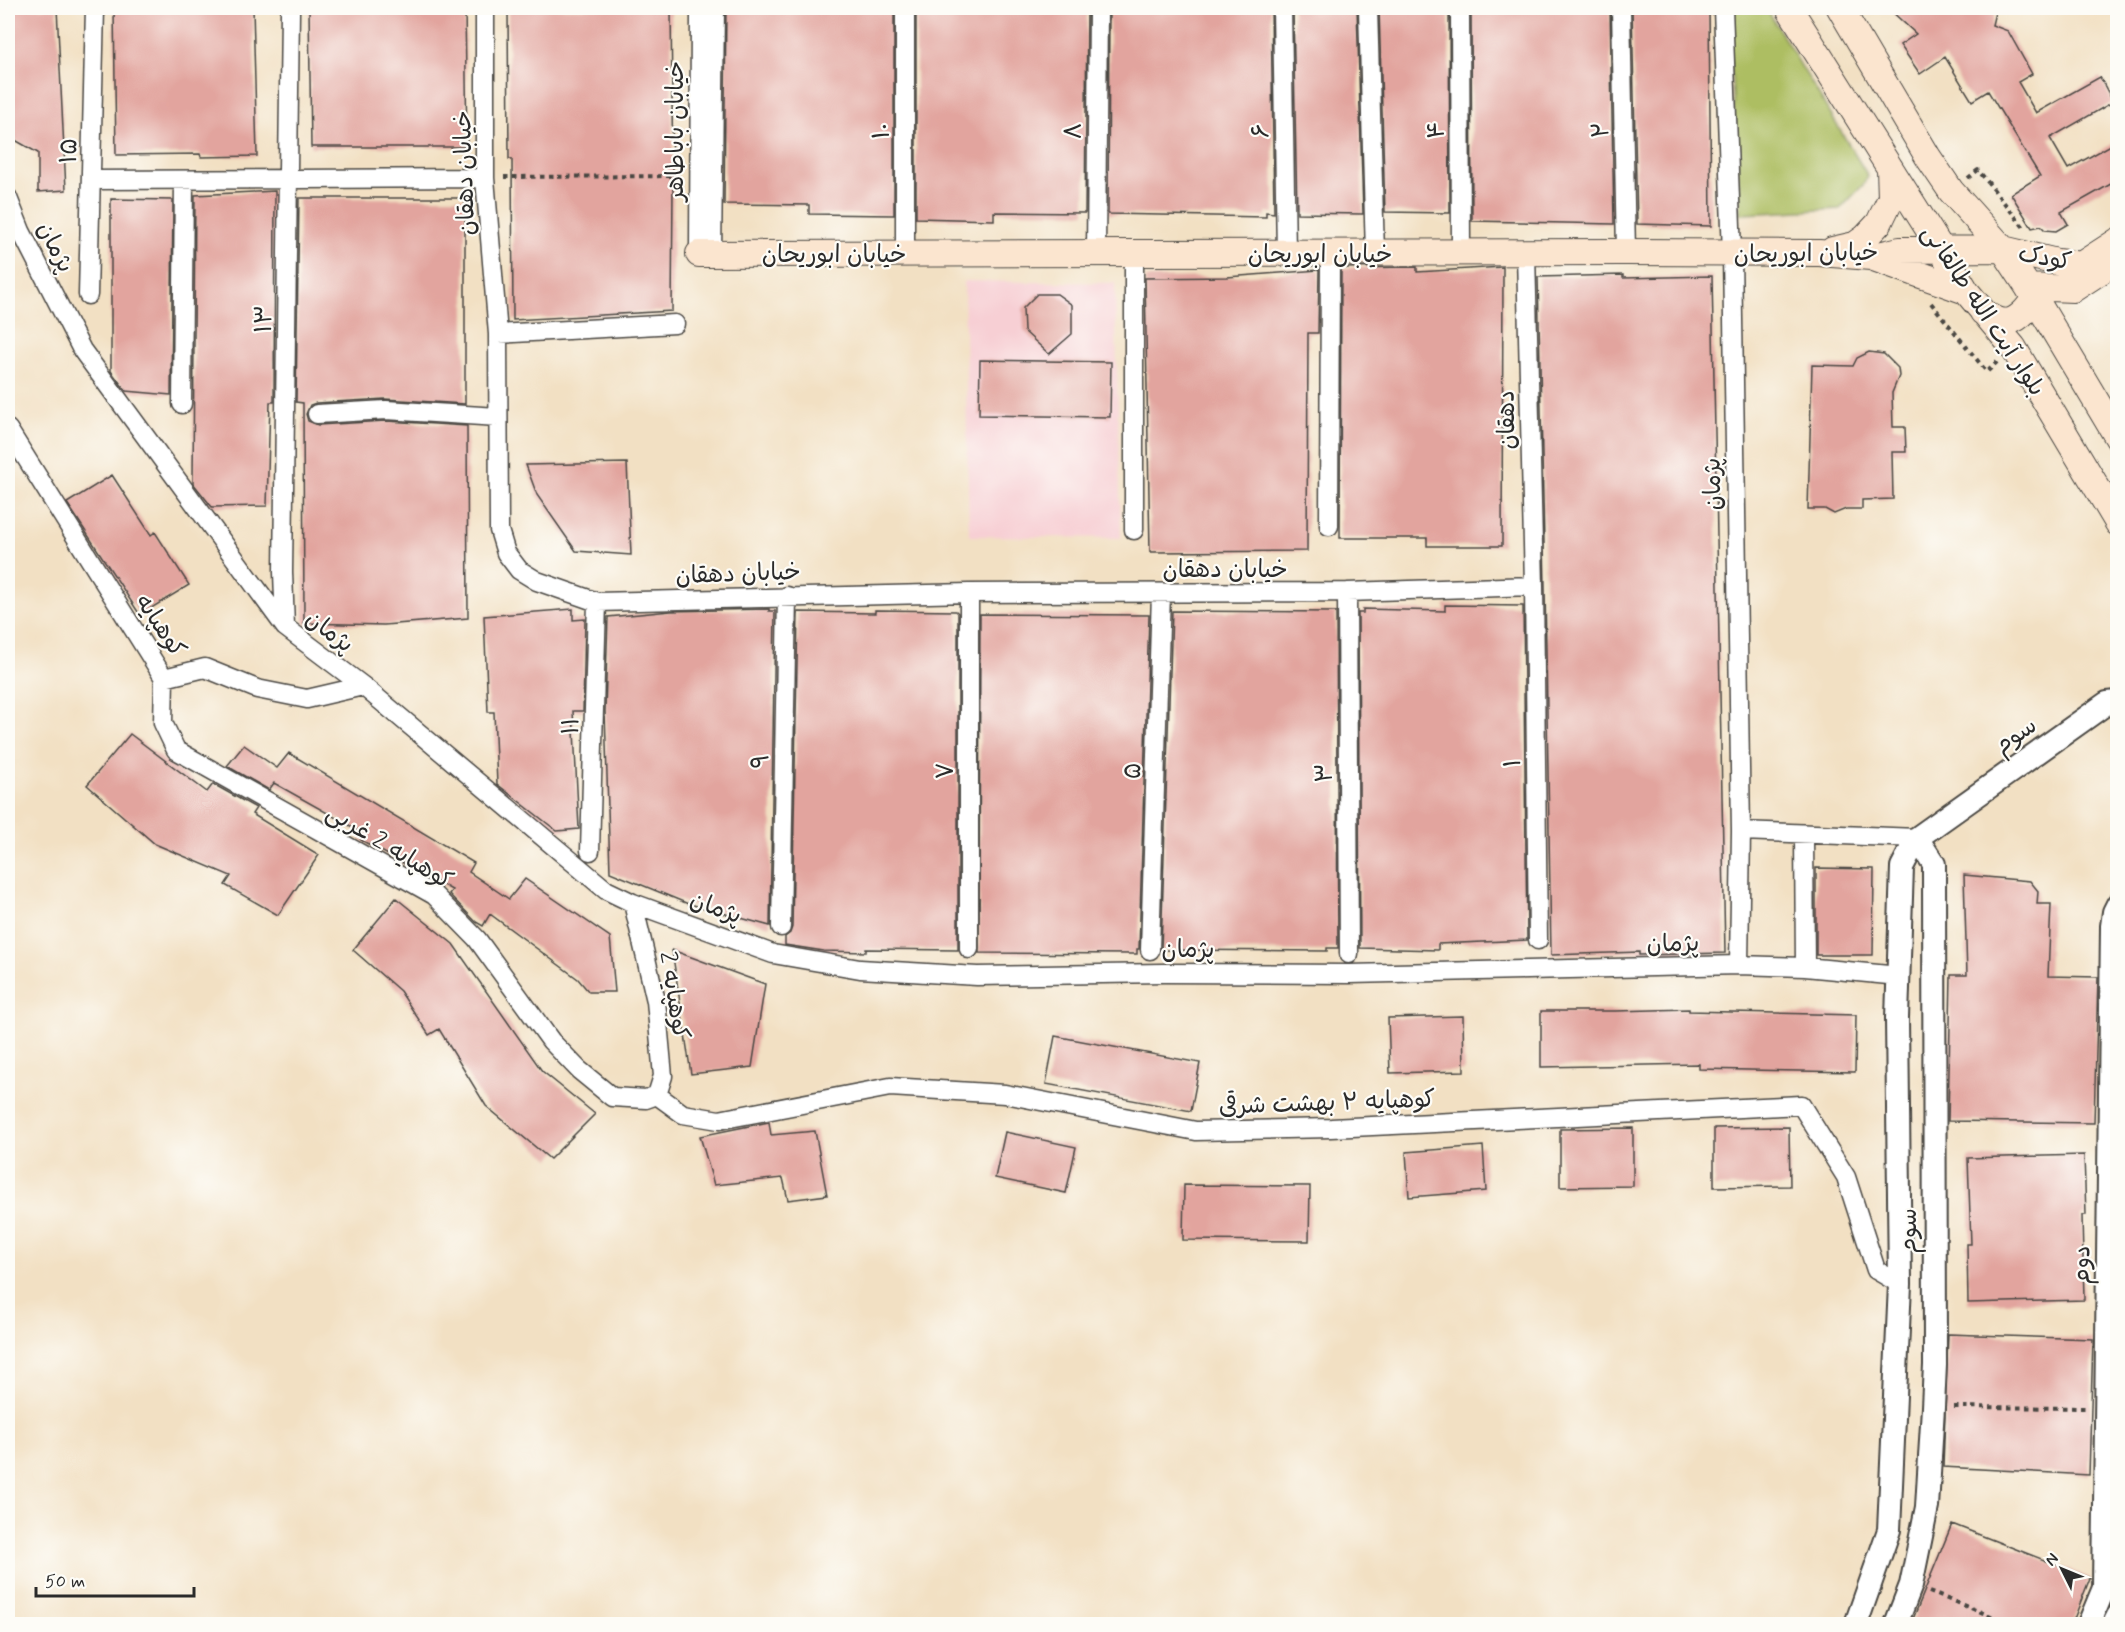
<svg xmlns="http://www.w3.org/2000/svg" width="2125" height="1632" viewBox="0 0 2125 1632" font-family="Mynerve,'Playpen Sans Arabic',sans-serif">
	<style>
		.built { fill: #f7cfd4 }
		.green { fill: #adbe62; stroke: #6c7446; stroke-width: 1.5 }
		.building { fill: #e2a49e }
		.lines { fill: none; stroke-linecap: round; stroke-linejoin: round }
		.minor-casing { stroke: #494642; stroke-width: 21 }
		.tertiary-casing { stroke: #494642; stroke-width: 26 }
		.secondary-casing { stroke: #494642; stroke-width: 28 }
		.path { stroke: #494642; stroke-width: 4; stroke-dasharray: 4.5 4.5; stroke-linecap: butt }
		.minor { stroke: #fff; stroke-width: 18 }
		.tertiary { stroke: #fff; stroke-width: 22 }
		.secondary { stroke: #fbe5cf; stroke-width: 26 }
		.labels { text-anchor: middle; stroke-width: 4.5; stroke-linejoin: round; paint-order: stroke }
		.street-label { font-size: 24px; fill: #2b2b2b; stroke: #fdfcf7 }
	</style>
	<rect width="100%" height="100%" fill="#fdfcf7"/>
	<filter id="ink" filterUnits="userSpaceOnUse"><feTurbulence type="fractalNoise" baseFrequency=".0167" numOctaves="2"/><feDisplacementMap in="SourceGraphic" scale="12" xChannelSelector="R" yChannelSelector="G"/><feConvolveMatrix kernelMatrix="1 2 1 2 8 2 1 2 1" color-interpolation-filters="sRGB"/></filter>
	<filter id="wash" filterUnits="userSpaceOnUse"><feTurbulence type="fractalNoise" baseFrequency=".008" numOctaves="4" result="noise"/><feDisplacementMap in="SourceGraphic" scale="24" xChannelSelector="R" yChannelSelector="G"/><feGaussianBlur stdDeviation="1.35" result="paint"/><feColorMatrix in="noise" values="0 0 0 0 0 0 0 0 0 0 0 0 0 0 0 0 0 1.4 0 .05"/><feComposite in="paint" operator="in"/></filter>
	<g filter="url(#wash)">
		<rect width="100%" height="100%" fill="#f2e0c3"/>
		<path class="built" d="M964 281 1115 283 1121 538 969 536Z"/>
		<path class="green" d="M1727 8H1766L1868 176 1863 185 1840 209 1741 214Z"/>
		<g id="blocks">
			<path class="building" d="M8 8H57L66 190 38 192V153L8 136Z
				M114 8H253L257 156 201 157 200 154 116 155Z
				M309 8H465L467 147H311Z
				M508 8H671L673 187 672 311 513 320 512 159H509Z
				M726 8H894V215L809 214V205L724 204Z
				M916 8H1087L1085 213 994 212V220L916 218Z
				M1109 8H1271L1274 213 1266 212V217L1108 214Z
				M1293 8H1357L1363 214 1297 213Z
				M1379 8H1449L1450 213 1385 212Z
				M1471 8H1610L1614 224 1472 221Z
				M1632 8H1709L1711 226 1637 224Z
				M1888 8H1996L1992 25 2008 31 2032 74 2018 82 2036 113 2100 77 2113 102 2050 138 2068 169 2118 141V180L2061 212 2068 224 2056 231 2045 230 2041 226 2032 228 2011 194 2040 176 1988 91 1972 101 1945 57 1920 74 1900 45 1916 34Z
				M275 191 274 402H270L267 506 212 507 193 483 195 195Z
				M299 198H465V404L385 399 316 403 310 405 306 414 308 421 318 425 386 421 467 426 468 618 384 625 304 623 303 403 296 402Z
				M111 199 173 200 171 395 126 391 111 371Z
				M1417 267V272L1503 267 1502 546H1427V538H1340L1341 268Z
				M1319 270 1318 333H1308L1307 551 1150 552 1145 278 1227 277Z
				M1623 275V278L1712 276 1725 953 1639 955V952L1551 955 1545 586 1538 277Z
				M1037 294H1057L1072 305V334L1049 354 1024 331 1023 308Z
				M1869 352 1884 354 1898 368 1899 376 1892 393 1893 427H1905L1906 452H1892L1893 499 1862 500V509H1846L1834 514 1825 509H1808L1812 365 1853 366 1857 358Z
				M980 360 1111 362 1110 417 979 415Z
				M627 463 631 555 576 551 537 495 526 465Z
				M112 475 151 535 155 532 189 585 140 615 67 503Z
				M1445 605 1523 606 1527 940 1438 944V950L1360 948 1358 613H1363V609L1445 611Z
				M573 609V620L585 619 583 711H573L579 829 557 831 497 784 494 712H488L484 616Z
				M769 609V611H775L770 926 686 903 610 872 605 711 608 617 671 611Z
				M875 610 956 611 958 613V950L866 949V952L824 951 785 945V937L790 933 792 927 798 612 875 613Z
				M1172 611 1336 612 1338 948H1327V951L1161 950Z
				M980 614 1149 615 1139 949H1137V954L979 953Z
				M130 734 207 792 213 784 256 808 252 814 319 855 278 915 225 885 231 876 155 844 87 785Z
				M244 745 277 768 289 753 474 863 469 872 509 899 525 879 610 937 615 992H589L578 979 490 914 483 926 476 922 449 894 452 890 361 840 356 829 274 783 269 790 227 766Z
				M1816 868 1874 869 1873 955H1816Z
				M1964 875 2030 881 2038 891 2037 904H2051L2048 976 2098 977 2094 1123 1948 1121 1951 975H1967Z
				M396 898 453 944 542 1071 595 1114 550 1159 486 1106 439 1029 429 1035 400 991 353 950Z
				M672 950 765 984 752 1067 691 1074Z
				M1689 1009V1011L1856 1015 1855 1072 1699 1069V1064L1541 1067V1011H1616Z
				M1463 1016 1464 1071 1390 1073 1388 1018Z
				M1055 1036 1200 1063 1191 1111 1046 1084Z
				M769 1122 771 1135 815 1131 827 1195 788 1200 783 1178 714 1185 700 1136Z
				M1789 1127 1790 1186 1714 1187V1128Z
				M1633 1128V1186L1560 1187V1129Z
				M1005 1132 1076 1147 1066 1193 995 1178Z
				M1483 1146 1486 1191 1409 1197 1406 1152Z
				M2084 1155 2086 1215H2082L2084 1300 1968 1303 1967 1244H1971L1968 1158Z
				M1184 1185 1310 1186 1309 1241 1183 1240Z
				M1948 1334 2093 1339 2089 1475 1943 1467Z
				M1952 1524 2090 1578 2072 1624H1911Z"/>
		</g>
	</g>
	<g filter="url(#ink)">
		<use href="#blocks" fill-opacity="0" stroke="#494642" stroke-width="1.5"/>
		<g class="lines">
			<g class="minor-casing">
				<path id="minor" d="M485 8V178L498 334 499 530 506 553 519 570 537 581 597 602 969 593 1347 592 1534 586
					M905 8V254
					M1282 8 1286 254
					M1368 8 1375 254
					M1460 8 1461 253
					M1621 8 1626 252
					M1723 8 1732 254 1741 831 1739 965
					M91 180 485 178
					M8 198 21 231 82 350 285 627 363 686 606 890 633 903 773 954 860 969 977 976 1163 973 1350 974 1739 965 1805 967 1899 976
					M1526 253 1534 586 1538 940
					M699 254 700 8
					M712 254 715 8
					M1096 254 1098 8
					M88 295 95 8
					M498 334 675 324
					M182 404 184 180
					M317 414 386 410 498 417
					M8 429 164 678 205 668 257 689 307 699 363 686
					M1329 526 1330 254
					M1134 530V254
					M1347 592 1349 954
					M969 593V949
					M285 627 283 572 290 11
					M164 678 163 723 176 750 434 895 477 939 551 1041 579 1070 612 1097 646 1099 657 1095
					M1741 831 1917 838
					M1804 835 1805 967
					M590 851 597 602
					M633 903 656 1001 663 1076 657 1095
					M781 927 787 596
					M1150 950 1161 593
					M657 1095 683 1114 719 1120 890 1087 1005 1094 1196 1131 1331 1128 1801 1105 1846 1177 1876 1270 1900 1284"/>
			</g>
			<g class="tertiary-casing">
				<path id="tertiary" d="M1856 1624 1889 1530 1900 1284 1897 1018 1902 867 1917 838 2107 703 2118 702
					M1896 1624 1911 1585 1927 1507 1933 1407 1935 1365 1934 864 1917 838
					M2089 1624 2104 1588 2112 926 2114 912 2118 904
					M2114 1624 2118 1616"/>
			</g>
			<g class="secondary-casing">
				<path id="secondary" d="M1789 8 1941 249 1966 291 2013 347 2118 523
					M1840 8 1928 157 1951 191 2003 249 2028 287 2118 438
					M1833 250 1855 245 1865 238 1879 223 1891 198 1890 168
					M699 254 1626 252 1819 253 1871 257 1900 250 2003 249 2057 262 2081 265 2118 241
					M1871 257 1966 291
					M2028 287 2073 289 2113 263
					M1983 312C1988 315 1995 320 2001 321 2015 325 2030 308 2034 297"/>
			</g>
			<path class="path" d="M504 177 683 176
				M1968 178 1978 170 2026 230
				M1931 303 1987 372 1997 362
				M1954 1407 2088 1408
				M1929 1592 2012 1624"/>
			<use href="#minor" class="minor"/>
			<use href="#tertiary" class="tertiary"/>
			<use href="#secondary" class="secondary"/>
		</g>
	</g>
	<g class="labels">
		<g class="street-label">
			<text transform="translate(1436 130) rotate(-90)" y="8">۴</text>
			<text transform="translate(1600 130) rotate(-91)" y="8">۲</text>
			<text transform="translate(675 131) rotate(-90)" y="8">خیابان باباطاهر</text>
			<text transform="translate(881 131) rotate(-90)" y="8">۱۰</text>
			<text transform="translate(1073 131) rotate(-90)" y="8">۸</text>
			<text transform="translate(1260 131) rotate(-91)" y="8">۶</text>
			<text transform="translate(68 151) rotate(-89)" y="8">۱۵</text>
			<text transform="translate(464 173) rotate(-92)" y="8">خیابان دهقان</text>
			<text transform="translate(56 247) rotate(63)" y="8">پژمان</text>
			<text transform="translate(1806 253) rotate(-1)" y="8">خیابان ابوریحان</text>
			<text x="834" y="262">خیابان ابوریحان</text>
			<text x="1320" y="262">خیابان ابوریحان</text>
			<text transform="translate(2045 257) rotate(10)" y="8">کودک</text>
			<text transform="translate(1984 310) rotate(56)" y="8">بلوار آیت الله طالقانی</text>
			<text transform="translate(263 319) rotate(-89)" y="8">۱۳</text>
			<text transform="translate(1506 420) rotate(-91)" y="8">دهقان</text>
			<text transform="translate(1712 484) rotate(-91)" y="8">پژمان</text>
			<text x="1225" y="577">خیابان دهقان</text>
			<text transform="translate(738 573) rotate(-2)" y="8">خیابان دهقان</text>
			<text transform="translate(161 625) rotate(56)" y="8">کوهپایه</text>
			<text transform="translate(330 631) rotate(37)" y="8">پژمان</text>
			<text transform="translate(570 726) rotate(-88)" y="8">۱۱</text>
			<text transform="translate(2015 735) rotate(-35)" y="8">سوم</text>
			<text transform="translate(760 761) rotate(-89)" y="8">۹</text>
			<text transform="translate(1512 763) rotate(-91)" y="8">۱</text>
			<text transform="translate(945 771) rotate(-90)" y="8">۷</text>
			<text transform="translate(1132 771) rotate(-88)" y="8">۵</text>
			<text transform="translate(1324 773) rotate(-90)" y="8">۳</text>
			<text transform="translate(390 846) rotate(31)" y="8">کوهپایه 2 غربی</text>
			<text transform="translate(716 907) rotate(20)" y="8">پژمان</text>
			<text transform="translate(1673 943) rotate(-1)" y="8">پژمان</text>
			<text x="1188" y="957">پژمان</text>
			<text transform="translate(675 995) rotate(81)" y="8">کوهپایه 2</text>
			<text transform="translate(1327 1102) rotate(-2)" y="8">کوهپایه ۲ بهشت شرقی</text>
			<text transform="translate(1908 1231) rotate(-90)" y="8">سوم</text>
			<text transform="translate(2081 1265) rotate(-89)" y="8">دوم</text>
		</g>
	</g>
	<rect width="2125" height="1632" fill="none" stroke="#fdfcf7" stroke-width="30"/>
	<g transform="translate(2062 1569) rotate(313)" stroke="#fdfcf7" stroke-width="4.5" paint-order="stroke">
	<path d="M0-4.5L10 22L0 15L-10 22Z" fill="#2b2b2b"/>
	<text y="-9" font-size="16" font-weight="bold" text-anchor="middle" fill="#2b2b2b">N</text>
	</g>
	<path d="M36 1587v9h158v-9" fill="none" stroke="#2b2b2b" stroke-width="3"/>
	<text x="45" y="1587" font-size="18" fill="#2b2b2b" stroke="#fdfcf7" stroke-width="4.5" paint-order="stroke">50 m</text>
</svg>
